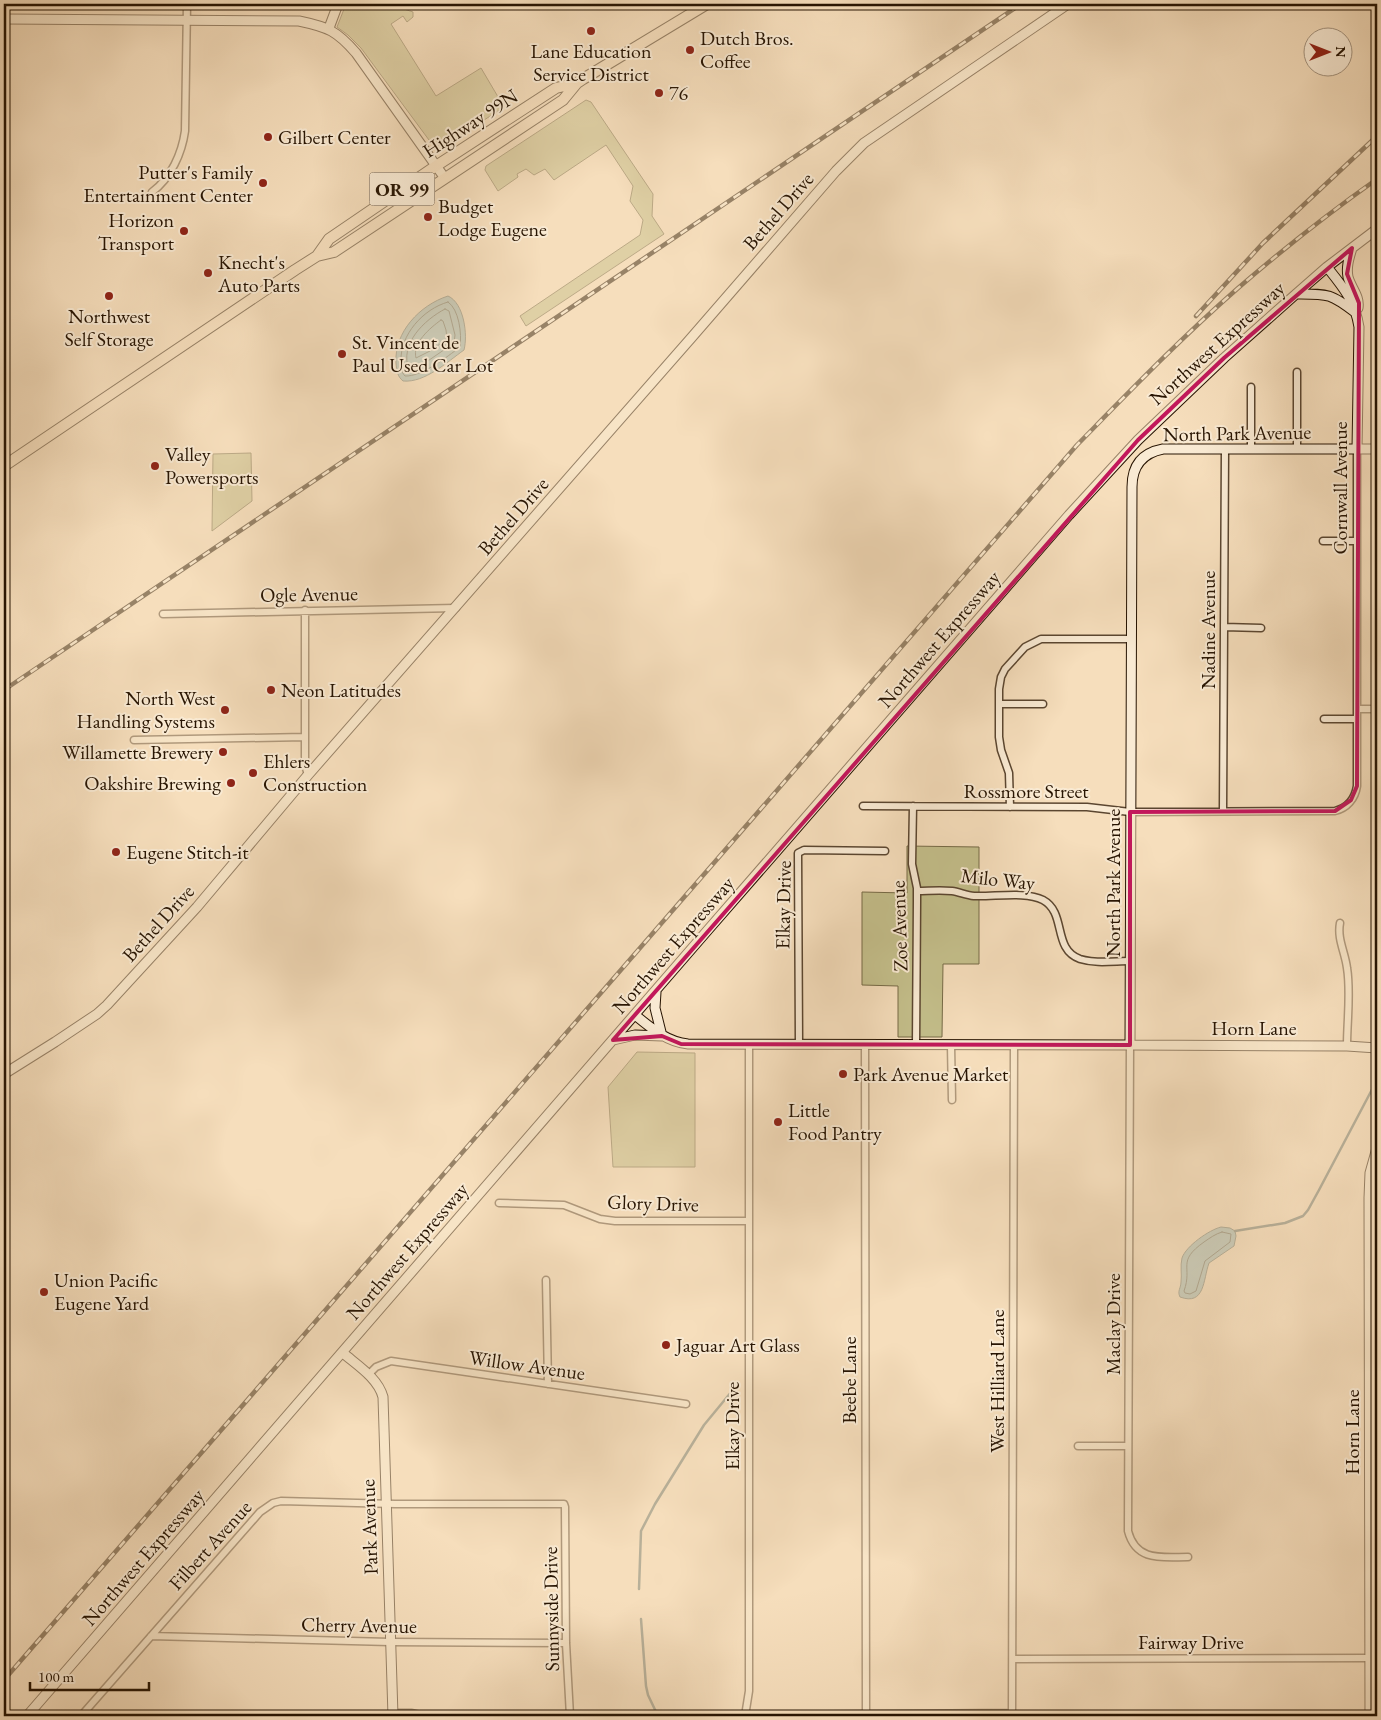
<svg xmlns="http://www.w3.org/2000/svg" width="1381" height="1720" viewBox="0 0 1381 1720" font-family="'EB Garamond',serif">
	<style>
		.green { fill: #c4bf8b; stroke: #766a46 }
		.water { fill: #9ebbb8; stroke: #6e786f }
		.lines { fill: none; stroke-linecap: round; stroke-linejoin: round }
		.shore { stroke: #62685d; stroke-width: 1 }
		.stream { stroke: #6e786f; stroke-width: 2.5 }
		.street-casing { stroke: #5b4630; stroke-width: 9 }
		.secondary-casing { stroke: #271402; stroke-width: 11 }
		.primary-casing { stroke: #271402; stroke-width: 12 }
		.street { stroke: #f9ead3; stroke-width: 6 }
		.secondary { stroke: #f9ead3; stroke-width: 9 }
		.primary { stroke: #f6debc; stroke-width: 10 }
		.rail-casing { stroke: #271402; stroke-width: 4.5 }
		.rail { stroke: #f9ead3; stroke-width: 2.5; stroke-dasharray: 8; stroke-linecap: butt }
		.marked { fill: none; stroke: #c2185b; stroke-width: 4; stroke-linejoin: round }
		.poi-dot { fill: #8f2418; stroke: #f9ead3; stroke-width: 2 }
		.labels { text-anchor: middle; stroke-width: 4; stroke-linejoin: round; paint-order: stroke }
		.shield { fill: #f9ead3; stroke: #665441; stroke-width: 1 }
		.shield-label { font-size: 19px; font-weight: bold; fill: #271402 }
		.poi-label { font-size: 20px; fill: #271402; stroke: #f9ead3; text-anchor: start }
		.street-label { font-size: 20px; fill: #271402; stroke: #f9ead3 }
	</style>
	<rect width="100%" height="100%" fill="#f6debc"/>
	<filter id="stains"><feTurbulence type="fractalNoise" baseFrequency=".004" numOctaves="4"/><feColorMatrix values="0 0 0 0 .2 0 0 0 0 .09 0 0 0 0 .02 0 0 0 .5 -.17"/></filter>
	<radialGradient id="worn" r=".72"><stop offset=".6" stop-color="#630" stop-opacity="0"/><stop offset="1" stop-color="#630" stop-opacity=".3"/></radialGradient>
	<path class="green" d="M346 4H389L413 12V17L407 22 403 16 391 24 436 96 481 68 504 107 446 145H440L437 147 429 140 361 48 348 35 337 27Z
		M586 100 591 102 653 194 652 216 664 234 526 326 520 316 640 235 643 220 630 201 633 186 606 145 554 180 545 169 534 175 526 169 517 174 518 177 498 191 485 170 486 166Z
		M251 453 252 501 212 531 213 454Z
		M907 846 979 847V964H943L942 1037H898V986L862 985V892L907 893Z
		M637 1052 695 1053V1167H613L608 1087Z"/>
	<path class="water" d="M448 296C464 303 468 335 464 350 447 362 425 383 403 381 397 376 397 371 396 363 394 332 420 305 448 296Z
		M1221 1227 1230 1228 1235 1231 1236 1236 1234 1246 1209 1263C1203 1280 1205 1306 1180 1297 1177 1291 1181 1288 1181 1282 1182 1274 1180 1266 1182 1258 1186 1246 1209 1230 1221 1227Z"/>
	<g class="lines">
		<path class="shore" d="M448 302C459 309 462 334 460 347 447 357 421 377 405 376 401 372 401 367 401 361 400 335 423 309 448 302Z
			M445 309 449 311 455 335 454 343 419 367 409 370C399 344 424 320 445 309Z
			M441 320 443 321 446 330 447 339 430 351 416 358C412 343 430 328 441 320Z
			M1222 1232 1231 1234 1230 1242 1205 1261 1196 1291 1190 1294 1185 1293 1184 1291C1193 1266 1176 1262 1204 1242 1210 1238 1215 1234 1222 1232Z"/>
		<path class="stream" d="M1235 1231 1285 1223 1303 1216 1308 1210 1319 1190 1377 1080
			M639 1589 641 1531 655 1504 704 1425 737 1385
			M641 1619 646 1686 648 1695 658 1716"/>
		<g class="street-casing">
			<path id="street" d="M152 192C171 178 182 153 185 131L187 4
				M1251 387V449
				M1297 449V372
				M1323 541H1357
				M305 610V765L308 775
				M163 614 456 608
				M1224 627 1261 628
				M999 704H1043
				M1357 709H1377
				M1324 719H1357
				M134 740 305 737
				M863 806 1087 807 1130 812 1335 811C1347 808 1355 799 1357 786V449
				M913 806 912 864 917 888V901L916 1045
				M1010 807 1009 773 1001 750 999 737V689L1001 677 1005 669 1025 647 1041 639H1130
				M1223 811 1225 449
				M917 891C928 891 940 890 952 891 959 892 966 895 974 896 994 897 1026 891 1043 900 1067 913 1052 949 1080 959 1096 964 1114 961 1130 961
				M1340 923C1337 939 1345 952 1347 968 1351 992 1347 1021 1347 1046
				M799 1044 798 853 804 850 885 851
				M865 1045 866 1715
				M951 1045 952 1100
				M1130 1045 1128 1531C1136 1562 1162 1557 1188 1557
				M1369 1185H1377
				M499 1203 564 1205 600 1219 615 1221H749
				M546 1280 548 1384
				M368 1375 376 1367 391 1361 686 1404
				M1078 1446H1128
				M151 1636 390 1642 566 1643
				M1013 1659 1370 1658
				M393 1713H411L425 1716
				M746 1715 1012 1713
				M81 1716 260 1512 273 1503 281 1501 395 1504H564L565 1507 566 1643 570 1716
				M745 1716 749 1691V1044
				M1012 1716 1014 1045"/>
		</g>
		<g class="secondary-casing">
			<path id="secondary" d="M4 19 299 21C328 27 337 31 356 53L444 177
				M329 28 338 4
				M1352 248C1349 258 1346 267 1348 277 1351 288 1360 296 1358 308
				M1327 267C1343 287 1355 301 1359 327L1357 449
				M1296 294C1328 294 1330 293 1356 313
				M635 1015C651 1028 667 1042 688 1044L1130 1045 1132 487C1132 466 1142 453 1163 449H1377
				M613 1040 635 1035 662 1036 655 1008 656 992
				M1130 1045 1347 1046 1377 1048
				M4 1074 55 1042 97 1014 107 1005 197 907 308 775 692 337 836 171 864 143 1068 4
				M343 1353C357 1365 378 1378 383 1397L393 1716
				M27 1716 707 931 1069 515 1138 440 1224 358 1296 294 1327 267 1377 229
				M1370 1716 1369 1198 1370 1173 1377 1148"/>
		</g>
		<g class="primary-casing">
			<path id="primary" d="M317 256 329 239 436 166 556 88 577 83
				M4 466 295 270 317 256 334 252 563 100 577 83 583 79 707 4"/>
		</g>
		<use href="#street" class="street"/>
		<use href="#secondary" class="secondary"/>
		<use href="#primary" class="primary"/>
		<g class="rail-casing">
			<path id="rail" d="M1196 316 1263 243 1377 136
				M4 690 1021 4
				M4 1680 1077 445C1129 392 1181 338 1237 289 1282 250 1329 213 1377 179"/>
		</g>
		<use href="#rail" class="rail"/>
	</g>
	<path d="M0 0H1381V1720H0ZM1352 248 1347 274 1359 303 1357 786 1351 800 1335 811 1130 812V1045L681 1044 662 1036 613 1040 1138 440 1224 358Z" fill="#f6debc" fill-opacity=".55" fill-rule="evenodd"/>
	<path class="marked" d="M1352 248 1347 274 1359 303 1357 786 1351 800 1335 811 1130 812V1045L681 1044 662 1036 613 1040 1138 440 1224 358Z"/>
	<g class="poi-dot">
		<circle cx="591" cy="31" r="5"/>
		<circle cx="690" cy="50" r="5"/>
		<circle cx="659" cy="93" r="5"/>
		<circle cx="268" cy="137" r="5"/>
		<circle cx="263" cy="183" r="5"/>
		<circle cx="428" cy="217" r="5"/>
		<circle cx="184" cy="231" r="5"/>
		<circle cx="208" cy="273" r="5"/>
		<circle cx="109" cy="296" r="5"/>
		<circle cx="342" cy="354" r="5"/>
		<circle cx="155" cy="466" r="5"/>
		<circle cx="271" cy="690" r="5"/>
		<circle cx="225" cy="710" r="5"/>
		<circle cx="223" cy="752" r="5"/>
		<circle cx="253" cy="773" r="5"/>
		<circle cx="231" cy="783" r="5"/>
		<circle cx="116" cy="852" r="5"/>
		<circle cx="843" cy="1074" r="5"/>
		<circle cx="778" cy="1122" r="5"/>
		<circle cx="44" cy="1292" r="5"/>
		<circle cx="666" cy="1345" r="5"/>
	</g>
	<g class="labels">
		<rect class="shield" x="369.5" y="172.5" width="65" height="33" rx="4"/>
		<g class="shield-label">
			<text x="402" y="196">OR 99</text>
		</g>
		<g class="poi-label">
			<text x="700" y="45">Dutch Bros.<tspan x="700" dy="23">Coffee</tspan></text>
			<text x="591" y="58" text-anchor="middle">Lane Education<tspan x="591" dy="23">Service District</tspan></text>
			<text x="669" y="100">76</text>
			<text x="278" y="144">Gilbert Center</text>
			<text x="253" y="179" text-anchor="end">Putter's Family<tspan x="253" dy="23">Entertainment Center</tspan></text>
			<text x="438" y="213">Budget<tspan x="438" dy="23">Lodge Eugene</tspan></text>
			<text x="174" y="227" text-anchor="end">Horizon<tspan x="174" dy="23">Transport</tspan></text>
			<text x="218" y="269">Knecht's<tspan x="218" dy="23">Auto Parts</tspan></text>
			<text x="109" y="323" text-anchor="middle">Northwest<tspan x="109" dy="23">Self Storage</tspan></text>
			<text x="352" y="349">St. Vincent de<tspan x="352" dy="23">Paul Used Car Lot</tspan></text>
			<text x="165" y="461">Valley<tspan x="165" dy="23">Powersports</tspan></text>
			<text x="281" y="697">Neon Latitudes</text>
			<text x="215" y="705" text-anchor="end">North West<tspan x="215" dy="23">Handling Systems</tspan></text>
			<text x="213" y="759" text-anchor="end">Willamette Brewery</text>
			<text x="263" y="768">Ehlers<tspan x="263" dy="23">Construction</tspan></text>
			<text x="221" y="790" text-anchor="end">Oakshire Brewing</text>
			<text x="126" y="859">Eugene Stitch-it</text>
			<text x="853" y="1081">Park Avenue Market</text>
			<text x="788" y="1117">Little<tspan x="788" dy="23">Food Pantry</tspan></text>
			<text x="54" y="1287">Union Pacific<tspan x="54" dy="23">Eugene Yard</tspan></text>
			<text x="676" y="1352">Jaguar Art Glass</text>
		</g>
		<g class="street-label">
			<text transform="translate(470 123) rotate(-33)" y="7">Highway 99N</text>
			<text transform="translate(778 211) rotate(-49)" y="7">Bethel Drive</text>
			<text transform="translate(1217 343) rotate(-42)" y="7">Northwest Expressway</text>
			<text transform="translate(1237 433) rotate(-1)" y="7">North Park Avenue</text>
			<text transform="translate(1340 488) rotate(-90)" y="7">Cornwall Avenue</text>
			<text transform="translate(513 516) rotate(-49)" y="7">Bethel Drive</text>
			<text transform="translate(309 594) rotate(-1)" y="7">Ogle Avenue</text>
			<text transform="translate(1208 630) rotate(-90)" y="7">Nadine Avenue</text>
			<text transform="translate(939 639) rotate(-49)" y="7">Northwest Expressway</text>
			<text x="1026" y="798">Rossmore Street</text>
			<text transform="translate(998 879) rotate(6)" y="7">Milo Way</text>
			<text transform="translate(1113 883) rotate(-90)" y="7">North Park Avenue</text>
			<text transform="translate(783 905) rotate(-89)" y="7">Elkay Drive</text>
			<text transform="translate(158 923) rotate(-48)" y="7">Bethel Drive</text>
			<text transform="translate(899 926) rotate(-92)" y="7">Zoe Avenue</text>
			<text transform="translate(673 945) rotate(-49)" y="7">Northwest Expressway</text>
			<text x="1254" y="1035">Horn Lane</text>
			<text transform="translate(653 1203) rotate(2)" y="7">Glory Drive</text>
			<text transform="translate(407 1251) rotate(-49)" y="7">Northwest Expressway</text>
			<text transform="translate(1113 1324) rotate(-90)" y="7">Maclay Drive</text>
			<text transform="translate(527 1365) rotate(8)" y="7">Willow Avenue</text>
			<text transform="translate(849 1380) rotate(-90)" y="7">Beebe Lane</text>
			<text transform="translate(997 1381) rotate(-90)" y="7">West Hilliard Lane</text>
			<text transform="translate(732 1426) rotate(-90)" y="7">Elkay Drive</text>
			<text transform="translate(1352 1432) rotate(-90)" y="7">Horn Lane</text>
			<text transform="translate(369 1527) rotate(-92)" y="7">Park Avenue</text>
			<text transform="translate(210 1545) rotate(-48)" y="7">Filbert Avenue</text>
			<text transform="translate(143 1557) rotate(-49)" y="7">Northwest Expressway</text>
			<text transform="translate(551 1609) rotate(-91)" y="7">Sunnyside Drive</text>
			<text transform="translate(359 1625) rotate(1)" y="7">Cherry Avenue</text>
			<text x="1191" y="1649">Fairway Drive</text>
		</g>
	</g>
	<rect width="1381" height="1720" fill="none" stroke="#f6debc" stroke-width="20"/>
	<rect x="5" y="5" width="1371" height="1710" fill="none" stroke="#271402" stroke-width="2.5"/>
	<rect x="10" y="10" width="1361" height="1700" fill="none" stroke="#271402"/>
	<g transform="translate(1328 52) rotate(90)"><circle r="24" fill="#f9ead3" stroke="#a5947f"/>
	<path d="M0-4L9 19L0 12L-9 19Z" fill="#8f2418"/>
	<text y="-8" font-size="14" font-weight="bold" text-anchor="middle" fill="#271402">N</text>
	</g>
	<path d="M30 1682v8h119v-8" fill="none" stroke="#271402" stroke-width="2.5"/>
	<text x="38" y="1682" font-size="15" fill="#271402" stroke="#f9ead3" stroke-width="4" paint-order="stroke">100 m</text>
	<rect width="100%" height="100%" filter="url(#stains)"/>
	<rect width="100%" height="100%" fill="url(#worn)"/>
</svg>
